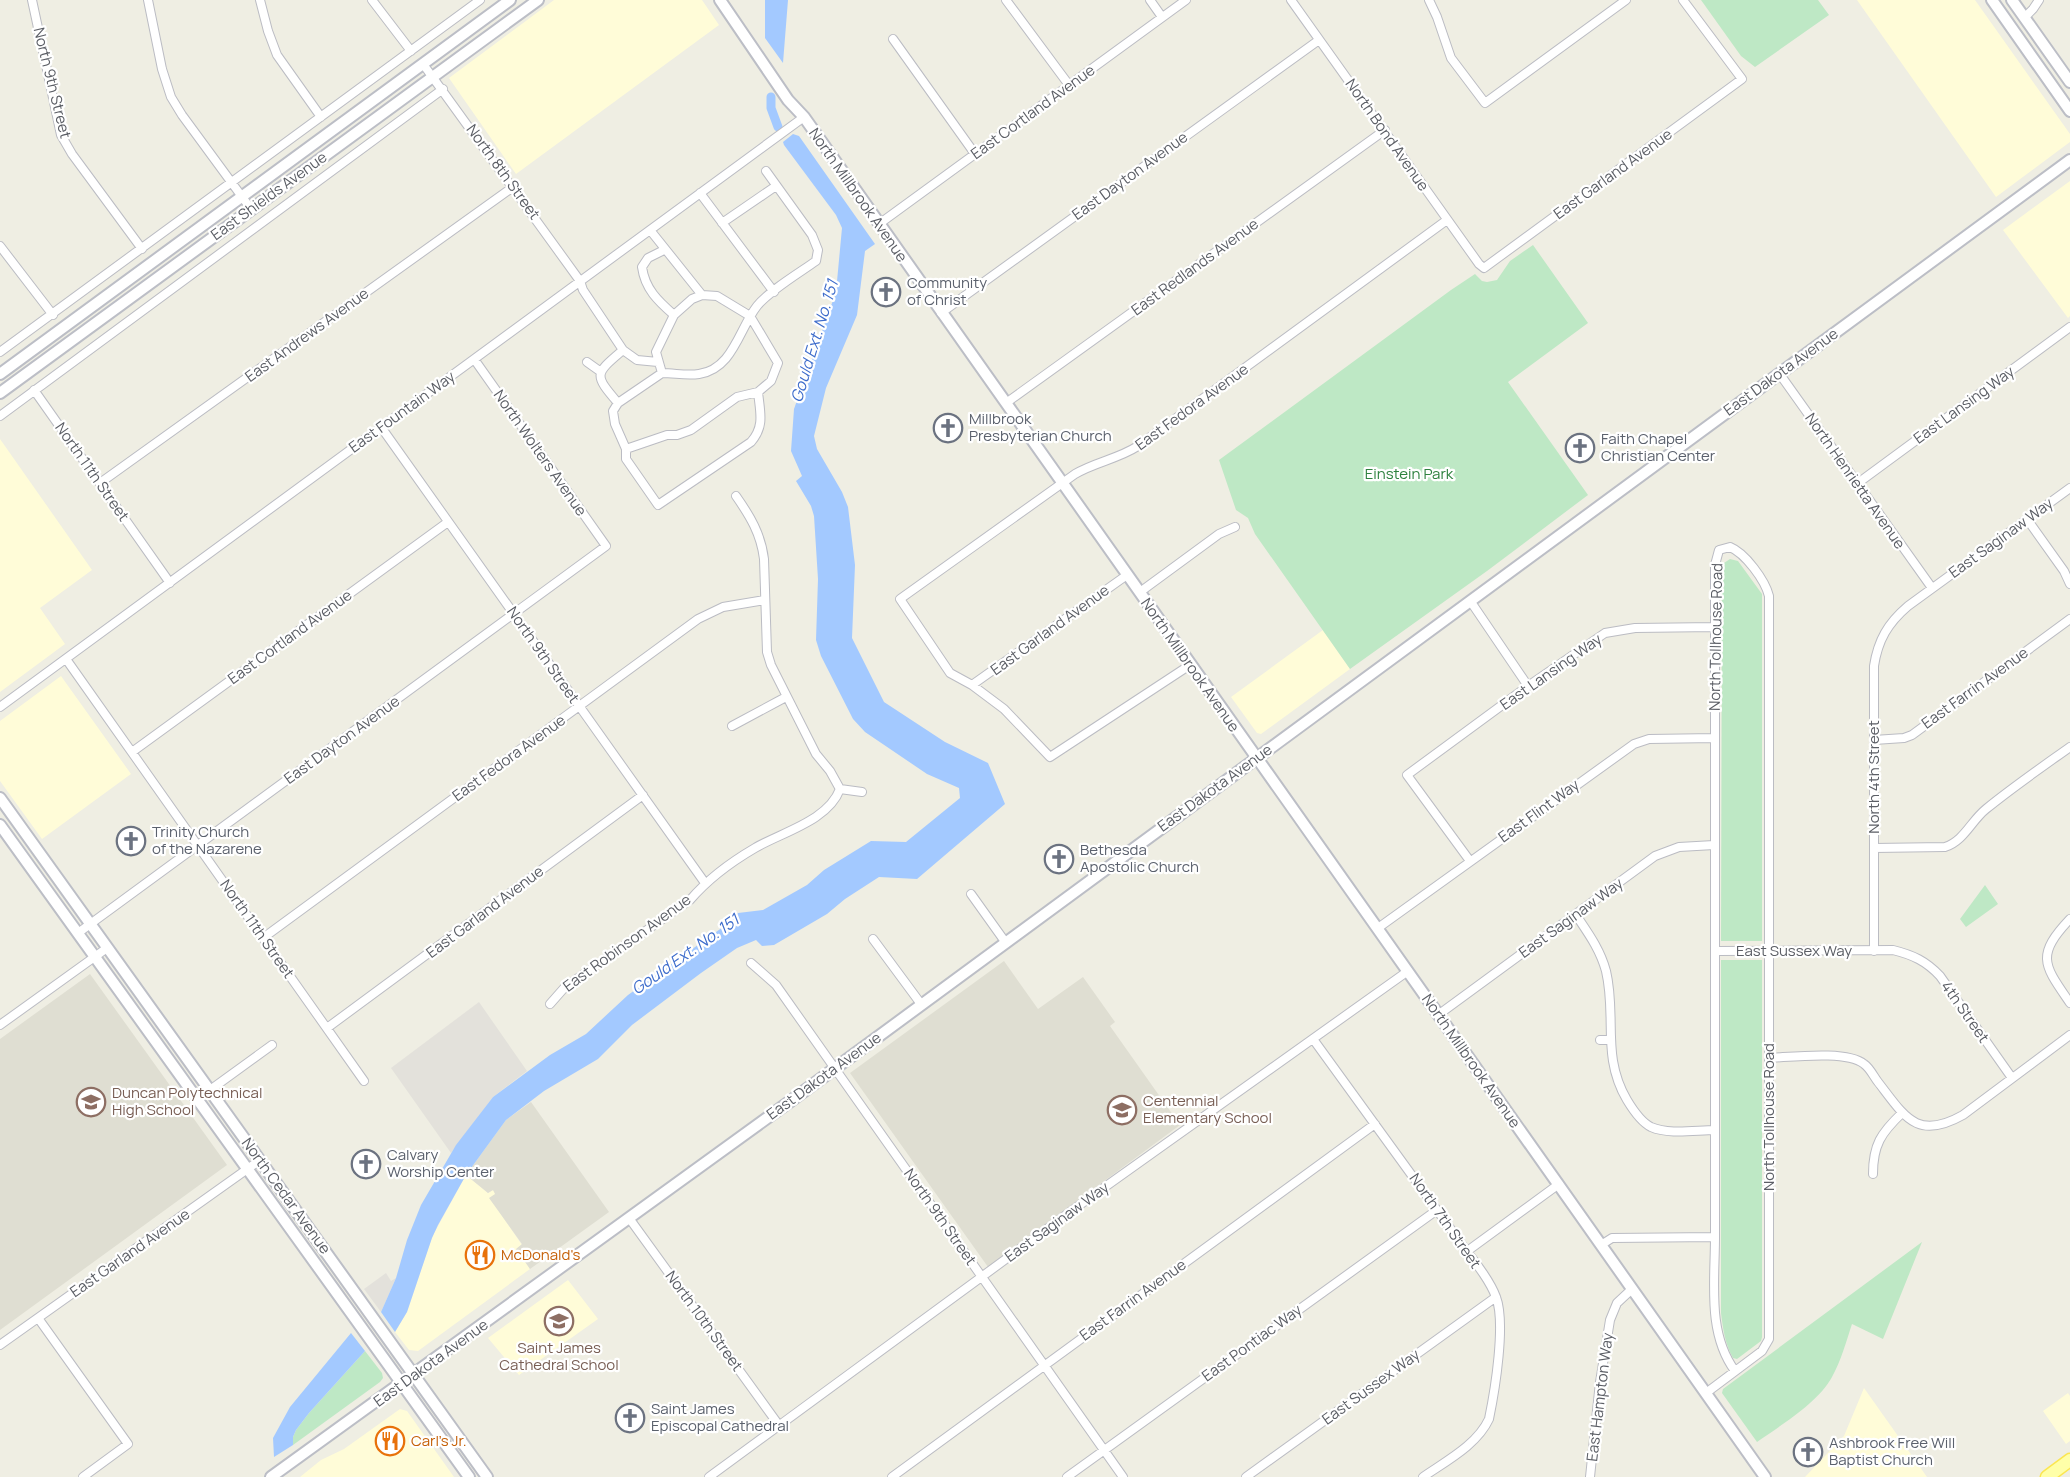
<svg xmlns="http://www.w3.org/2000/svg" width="2070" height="1477" viewBox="0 0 2070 1477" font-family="Manrope,sans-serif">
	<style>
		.commercial { fill: #fffcd8 }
		.industrial { fill: #e3e1db }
		.education { fill: #dfded2 }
		.green { fill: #bee8c5 }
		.water { fill: #a3c9ff }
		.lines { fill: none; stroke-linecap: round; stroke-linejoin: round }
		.canal { stroke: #a3c9ff; stroke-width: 9 }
		.street-casing { stroke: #bbbcc3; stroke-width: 10 }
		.secondary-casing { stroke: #bcbec6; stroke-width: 14 }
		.primary-casing { stroke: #fbe651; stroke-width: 15 }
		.street { stroke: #fff; stroke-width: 8 }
		.secondary { stroke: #fff; stroke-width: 10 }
		.primary { stroke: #ffffa8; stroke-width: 12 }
		.labels { text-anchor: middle; stroke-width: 4.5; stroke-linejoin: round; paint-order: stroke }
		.street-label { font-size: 15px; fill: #5b5e65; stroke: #fff }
		.worship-label { font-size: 15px; fill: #5b616d; stroke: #fff; text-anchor: start }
		.park-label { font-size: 15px; fill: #2e823f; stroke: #fff }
		.education-label { font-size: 15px; fill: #785e54; stroke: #fff; text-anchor: start }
		.food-label { font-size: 15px; fill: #c56008; stroke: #fff; text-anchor: start }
		.water-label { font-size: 16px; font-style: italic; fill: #3d6ccb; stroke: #fff }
	</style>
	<rect width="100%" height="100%" fill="#efeee3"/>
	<path class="commercial" d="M554 0H702L719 25 516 174 449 78Z
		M1857 0H1975L2070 134V142L1996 197Z
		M2070 181V316L2068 318 2003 230Z
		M0 439 92 570 40 608 65 644 0 692Z
		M1323 630 1350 669 1261 734 1257 733 1231 697Z
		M61 676 131 774 42 839 0 781V721Z
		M466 1175 488 1193 493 1190 496 1194 490 1198 522 1245 517 1249 530 1269 418 1351 409 1350 395 1332 407 1312 432 1237Z
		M568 1280 598 1319 519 1375 488 1338Z
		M1864 1388 1927 1477H1805L1844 1436Z
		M2068 1393 2070 1396V1441L2066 1444 2043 1411Z
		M400 1409 407 1411 454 1477H300L321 1460 344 1449Z"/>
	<path class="industrial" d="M479 1002 527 1071 493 1097 451 1153 391 1068Z
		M386 1273 391 1281 396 1278 381 1312 364 1289Z"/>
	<path class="education" d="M1004 961 1038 1009 1083 977 1115 1022 1110 1026 1180 1125 988 1267 850 1073Z
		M90 974 227 1165 0 1330V1039Z
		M531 1102 609 1212 530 1269 516 1249 522 1244 489 1198 495 1194 493 1190 488 1193 466 1175 506 1120Z"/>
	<path class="green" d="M1701 0H1818L1829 15 1755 67 1741 56Z
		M1533 245 1588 323 1508 382 1588 495 1487 571 1350 669 1255 534 1248 518 1236 510 1219 460 1451 290 1475 274 1482 281 1487 282 1497 280 1510 261Z
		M1730 559 1738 561 1762 594V941H1721L1722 567 1724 563Z
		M1985 885 1998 904 1966 927 1960 919Z
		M1721 960H1762V1337L1761 1341 1737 1359 1733 1358C1725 1344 1723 1329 1721 1313Z
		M1922 1242 1883 1339 1852 1324C1846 1342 1841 1361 1832 1377 1818 1403 1781 1425 1757 1442L1722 1393 1723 1389Z
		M365 1351 382 1373 383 1378 380 1382 293 1445V1437L296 1430 309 1413Z"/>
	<path class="water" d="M765 0H788L783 63 765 38Z
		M793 134 799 136 875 244 865 251 857 315 826 388 814 436 817 449 842 492 848 507 855 565 852 638 884 702 945 742 988 763 1005 804 917 879 879 877 845 899 827 914 774 945 762 946 756 940 737 948 701 973 632 1025 598 1059 544 1091 506 1120 466 1175 438 1225 432 1238 407 1312 395 1332 381 1312 396 1278 407 1240 421 1205 456 1145 493 1097 550 1055 586 1034 628 995 730 922 738 913 763 910 807 885 824 870 871 841 906 842 960 798 959 788 927 774 865 732 853 719 821 656 816 640 818 579 814 516 811 506 796 481 802 476 791 451 794 409 836 292 842 228 836 215 784 145 783 142Z
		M351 1333 365 1351 309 1413 296 1430 293 1437V1445L274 1457 273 1438 290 1407Z"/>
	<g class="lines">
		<path class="canal" d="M771 97V108L778 127"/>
		<g class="street-casing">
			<path id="street" d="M32 0 61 135 72 154 142 249
				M148 0 162 69 171 97 182 115 251 209
				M260 0 268 31 277 55 321 117
				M372 0 411 51
				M1006 0 1069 85
				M1150 0 1162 17
				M1291 0 1479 264 1484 268 1742 79 1683 0
				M1429 0 1437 17 1451 58 1485 103 1626 0
				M2024 18 2033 9 2039 0
				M893 39 975 154
				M423 64 580 281 583 290 623 350 637 360 658 362
				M700 193 774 292
				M722 223 776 186
				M879 224 1186 0
				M650 230 702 295
				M0 246 53 315
				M664 250 648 258 642 267C645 289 658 301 674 315
				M941 313 1319 40
				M0 352 480 0
				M587 362 601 372
				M1779 373 1932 588
				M34 390 170 583
				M758 392C760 412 765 426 751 442L658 505 626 459V449L615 424 613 411 618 403 662 373C675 373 686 376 699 374 733 369 739 329 757 306 769 291 799 273 816 261L818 250 812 235 766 171
				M618 403C593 374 595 374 623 350
				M1006 403 1385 130
				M0 416 443 89
				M381 427 705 883
				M626 449 667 435H677L691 430 737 397 758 392 771 381 778 363 750 316 717 296 702 295 692 299 674 315 656 352 662 373
				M100 483 513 187
				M1858 483 2070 327
				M736 496C750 516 761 534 764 559L767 652 771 665 816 754 830 771 840 789
				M2027 519 2064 571 2070 584
				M1140 592 1219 534 1235 527
				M1471 602 1528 686
				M66 659 364 1081
				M1190 665 1050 757 1004 709 972 685 950 673 900 599 1075 474C1095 462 1118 459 1138 446L1447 220
				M972 685 1127 575
				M0 707 804 117
				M732 726 786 697
				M1874 740 1904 738 1912 735 2070 619
				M132 752 448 522
				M840 789 862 792
				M1874 848 1945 847C1964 841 1971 821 1986 809 2013 787 2042 767 2070 747
				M1470 861 1407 775 1528 686 1605 633 1635 628 1715 627
				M971 894 1006 943
				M1576 915C1588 933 1600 949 1606 971 1617 1017 1601 1056 1627 1100 1633 1110 1641 1122 1651 1127 1669 1135 1696 1130 1715 1130
				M2070 919C2035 956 2044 965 2070 1003
				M1378 928 1634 744 1649 739 1715 738
				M78 933 606 546 474 359
				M263 938 698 619 723 607 765 600
				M873 939 921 1004
				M1715 951 1893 950C1913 955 1926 961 1940 976L2012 1078
				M1874 951V666C1878 640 1888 623 1908 606L2070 488
				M751 963 776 985 1123 1477
				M550 1004 565 987 690 900C708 879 731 862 755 848 782 832 828 821 840 789
				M1438 1015 1655 856 1679 847 1714 845
				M0 1025 107 948
				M327 1028 643 795
				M1313 1039C1359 1102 1405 1165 1450 1228 1463 1248 1488 1275 1496 1297 1506 1323 1495 1390 1489 1419 1477 1445 1446 1461 1423 1477
				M1600 1040H1610
				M1769 1058C1792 1057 1847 1050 1864 1064 1870 1068 1874 1077 1878 1082 1905 1117 1917 1141 1963 1115L2070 1035
				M210 1090 272 1045
				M1873 1174C1873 1145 1881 1133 1902 1113
				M629 1218 778 1424
				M1601 1245 1612 1238 1715 1237
				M1466 1252 1559 1184
				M38 1318 128 1444 83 1477
				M0 1345 260 1160
				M1706 1393 1762 1351 1769 1339V596C1765 580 1745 553 1730 547L1719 550 1715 565V1237C1715 1282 1707 1333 1735 1371
				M709 1477 1074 1209 1408 971
				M892 1477 1375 1124
				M1067 1477 1437 1210
				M1246 1477 1496 1297
				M1590 1477 1600 1382 1610 1320 1617 1303 1632 1289"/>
		</g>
		<g class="secondary-casing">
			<path id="secondary" d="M720 0 788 100 804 117 1765 1477
				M1992 0 2070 111
				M2012 0 2070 82
				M0 374 510 0
				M0 393 538 0
				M0 798 487 1477
				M0 825 469 1477
				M271 1477 792 1100 2070 160"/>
		</g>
		<g class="primary-casing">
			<path id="primary" d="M2047 1477 2070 1460"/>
		</g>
		<use href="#street" class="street"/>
		<use href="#secondary" class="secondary"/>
		<use href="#primary" class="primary"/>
	</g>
	<defs>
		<g id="church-ring" transform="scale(1.5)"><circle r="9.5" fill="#fff" stroke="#6b7280" stroke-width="1.5"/><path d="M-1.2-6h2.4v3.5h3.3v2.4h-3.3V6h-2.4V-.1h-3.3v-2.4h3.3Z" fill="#6b7280"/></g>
		<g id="school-ring" transform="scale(1.5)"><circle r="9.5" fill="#fff" stroke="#8d6e63" stroke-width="1.5"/><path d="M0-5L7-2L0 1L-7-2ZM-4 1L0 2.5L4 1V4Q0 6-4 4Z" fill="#8d6e63"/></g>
		<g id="restaurant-ring" transform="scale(1.5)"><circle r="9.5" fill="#fff" stroke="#e8710a" stroke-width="1.5"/><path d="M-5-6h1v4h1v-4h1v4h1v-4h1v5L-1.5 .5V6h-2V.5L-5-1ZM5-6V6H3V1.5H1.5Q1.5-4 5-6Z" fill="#e8710a"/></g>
	</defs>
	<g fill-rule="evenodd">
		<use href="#church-ring" x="886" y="292"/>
		<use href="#church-ring" x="948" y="428"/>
		<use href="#church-ring" x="1580" y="448"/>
		<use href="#church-ring" x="131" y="841"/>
		<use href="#church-ring" x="1059" y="859"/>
		<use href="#school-ring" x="91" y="1102"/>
		<use href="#school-ring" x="1122" y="1110"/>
		<use href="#church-ring" x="366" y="1164"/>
		<use href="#restaurant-ring" x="480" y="1255"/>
		<use href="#school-ring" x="559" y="1321"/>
		<use href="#church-ring" x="630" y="1418"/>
		<use href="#restaurant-ring" x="390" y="1441"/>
		<use href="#church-ring" x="1808" y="1452"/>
	</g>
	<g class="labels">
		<g class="street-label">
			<text transform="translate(52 83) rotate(76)" y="5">North 9th Street</text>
			<text transform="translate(1033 112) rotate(-36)" y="5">East Cortland Avenue</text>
			<text transform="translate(1387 135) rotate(55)" y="5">North Bond Avenue</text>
			<text transform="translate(503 172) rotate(54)" y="5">North 8th Street</text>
			<text transform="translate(1613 174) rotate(-36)" y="5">East Garland Avenue</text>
			<text transform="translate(1130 176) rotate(-36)" y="5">East Dayton Avenue</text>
			<text transform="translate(858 195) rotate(55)" y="5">North Millbrook Avenue</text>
			<text transform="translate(269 196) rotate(-36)" y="5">East Shields Avenue</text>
			<text transform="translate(1195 267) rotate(-36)" y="5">East Redlands Avenue</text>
			<text transform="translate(307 335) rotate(-36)" y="5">East Andrews Avenue</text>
			<text transform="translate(1781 372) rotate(-36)" y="5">East Dakota Avenue</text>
			<text transform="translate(1964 405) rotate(-36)" y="5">East Lansing Way</text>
			<text transform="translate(1192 407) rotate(-36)" y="5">East Fedora Avenue</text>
			<text transform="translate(402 412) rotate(-36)" y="5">East Fountain Way</text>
			<text transform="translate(540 453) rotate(55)" y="5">North Wolters Avenue</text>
			<text transform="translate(92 472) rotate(55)" y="5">North 11th Street</text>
			<text transform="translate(1855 481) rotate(55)" y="5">North Henrietta Avenue</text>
			<text transform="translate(2001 538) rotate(-36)" y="5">East Saginaw Way</text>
			<text transform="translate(1050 630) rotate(-36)" y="5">East Garland Avenue</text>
			<text transform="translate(290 637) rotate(-36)" y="5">East Cortland Avenue</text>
			<text transform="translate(1716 637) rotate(-89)" y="5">North Tollhouse Road</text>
			<text transform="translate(543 655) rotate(55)" y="5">North 9th Street</text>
			<text transform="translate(1190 665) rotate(55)" y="5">North Millbrook Avenue</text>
			<text transform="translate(1551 672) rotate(-35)" y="5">East Lansing Way</text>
			<text transform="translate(1975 688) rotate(-36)" y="5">East Farrin Avenue</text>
			<text transform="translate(342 740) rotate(-36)" y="5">East Dayton Avenue</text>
			<text transform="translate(509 758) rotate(-36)" y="5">East Fedora Avenue</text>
			<text transform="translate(1874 777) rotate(-90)" y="5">North 4th Street</text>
			<text transform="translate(1215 788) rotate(-36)" y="5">East Dakota Avenue</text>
			<text transform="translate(1539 811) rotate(-36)" y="5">East Flint Way</text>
			<text transform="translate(485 912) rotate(-37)" y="5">East Garland Avenue</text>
			<text transform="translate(1571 918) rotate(-36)" y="5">East Saginaw Way</text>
			<text transform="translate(257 929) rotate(55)" y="5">North 11th Street</text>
			<text transform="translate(627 943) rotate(-36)" y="5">East Robinson Avenue</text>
			<text x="1794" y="956">East Sussex Way</text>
			<text transform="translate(1965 1012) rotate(55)" y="5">4th Street</text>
			<text transform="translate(1471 1061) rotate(55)" y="5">North Millbrook Avenue</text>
			<text transform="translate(824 1076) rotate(-36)" y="5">East Dakota Avenue</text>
			<text transform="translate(1769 1117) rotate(-90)" y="5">North Tollhouse Road</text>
			<text transform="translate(286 1196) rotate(54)" y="5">North Cedar Avenue</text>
			<text transform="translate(940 1217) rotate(55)" y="5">North 9th Street</text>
			<text transform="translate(1445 1221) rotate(55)" y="5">North 7th Street</text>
			<text transform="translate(1057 1222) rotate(-36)" y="5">East Saginaw Way</text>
			<text transform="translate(130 1253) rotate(-35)" y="5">East Garland Avenue</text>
			<text transform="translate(1133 1300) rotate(-36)" y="5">East Farrin Avenue</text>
			<text transform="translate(704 1321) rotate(54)" y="5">North 10th Street</text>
			<text transform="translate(1252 1343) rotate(-36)" y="5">East Pontiac Way</text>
			<text transform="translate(431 1363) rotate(-36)" y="5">East Dakota Avenue</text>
			<text transform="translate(1371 1387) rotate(-36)" y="5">East Sussex Way</text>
			<text transform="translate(1600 1397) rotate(-83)" y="5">East Hampton Way</text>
		</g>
		<g class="worship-label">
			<text x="907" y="288">Community<tspan x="907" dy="17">of Christ</tspan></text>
			<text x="969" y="424">Millbrook<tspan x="969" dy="17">Presbyterian Church</tspan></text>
			<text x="1601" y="444">Faith Chapel<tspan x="1601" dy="17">Christian Center</tspan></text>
			<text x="152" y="837">Trinity Church<tspan x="152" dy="17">of the Nazarene</tspan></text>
			<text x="1080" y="855">Bethesda<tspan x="1080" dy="17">Apostolic Church</tspan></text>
			<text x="387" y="1160">Calvary<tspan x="387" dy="17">Worship Center</tspan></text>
			<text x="651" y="1414">Saint James<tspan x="651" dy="17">Episcopal Cathedral</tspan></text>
			<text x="1829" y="1448">Ashbrook Free Will<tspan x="1829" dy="17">Baptist Church</tspan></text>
		</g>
		<g class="park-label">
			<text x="1409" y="479">Einstein Park</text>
		</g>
		<g class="education-label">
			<text x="112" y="1098">Duncan Polytechnical<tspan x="112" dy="17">High School</tspan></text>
			<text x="1143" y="1106">Centennial<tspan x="1143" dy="17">Elementary School</tspan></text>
			<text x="559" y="1353" text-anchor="middle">Saint James<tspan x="559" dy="17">Cathedral School</tspan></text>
		</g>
		<g class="food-label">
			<text x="501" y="1260">McDonald's</text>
			<text x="411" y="1446">Carl's Jr.</text>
		</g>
		<g class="water-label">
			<text transform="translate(814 341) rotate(-73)" y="6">Gould Ext. No. 151</text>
			<text transform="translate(685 954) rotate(-35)" y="6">Gould Ext. No. 151</text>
		</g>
	</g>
</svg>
